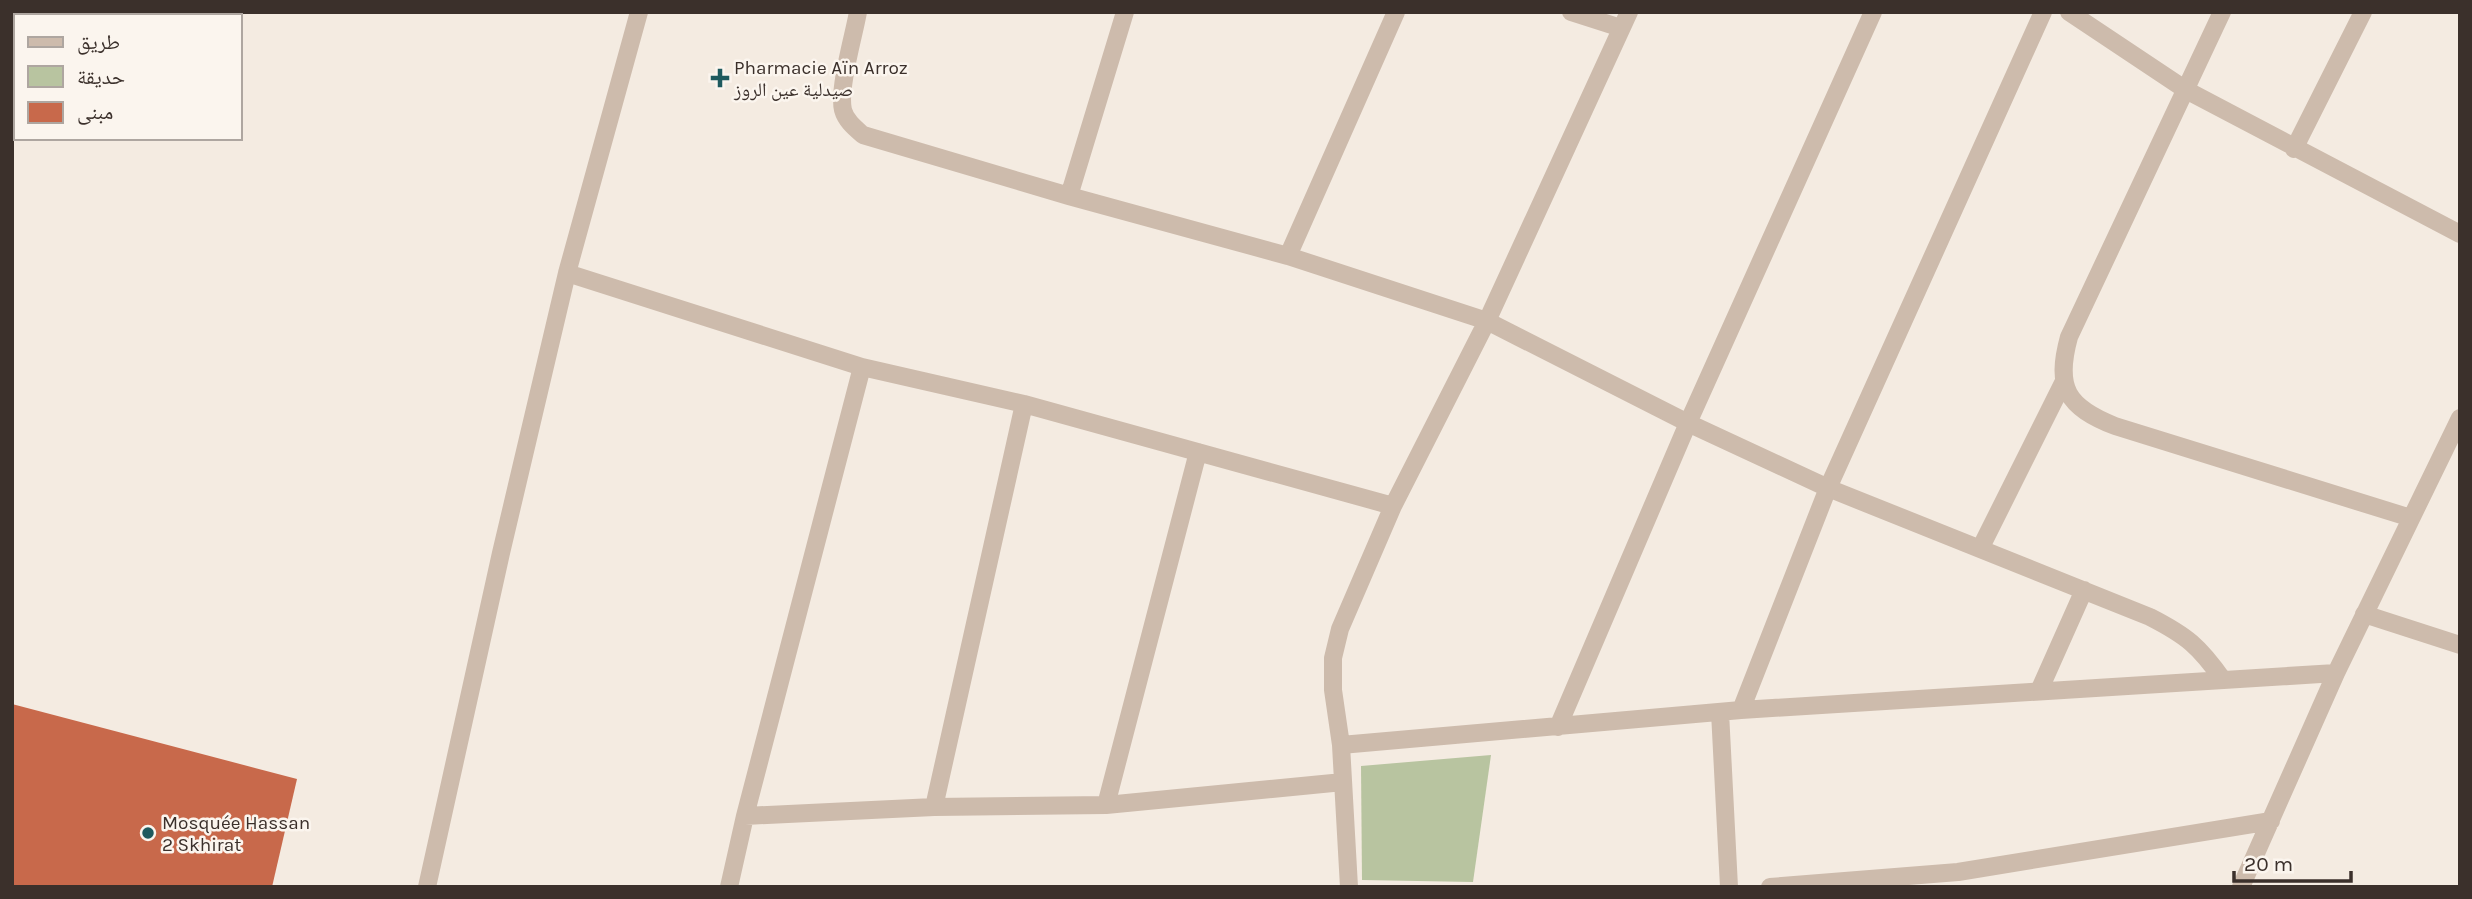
<svg xmlns="http://www.w3.org/2000/svg" width="2472" height="899" viewBox="0 0 2472 899" font-family="Karla,'Noto Naskh Arabic',sans-serif">
	<style>
		.green { fill: #b8c4a0 }
		.building { fill: #c8694b }
		.lines { fill: none; stroke-linecap: round; stroke-linejoin: round }
		.minor { stroke: #cdbbac; stroke-width: 18 }
		.poi-dot { fill: #1f5a5e; stroke: #fbf5ee; stroke-width: 2.5 }
		.labels { text-anchor: middle; stroke-width: 5; stroke-linejoin: round; paint-order: stroke }
		.poi-label { font-size: 19px; fill: #3b302b; stroke: #fbf5ee; text-anchor: start }
	</style>
	<rect width="100%" height="100%" fill="#f4ebe1"/>
	<path class="green" d="M1491 755 1473 882 1362 880 1361 766Z"/>
	<path class="building" d="M12 704 297 779 272 887H12Z"/>
	<g class="lines">
		<path class="minor" d="M858 12C854 35 838 89 843 110 846 121 855 128 863 135L1069 196 1288 256 1487 321 1688 423 1828 488 2150 617C2187 636 2199 646 2223 680
			M1571 12 1621 28
			M2069 12 2186 90 2460 234
			M2222 12 2069 337C2055 388 2067 407 2115 426L2411 518
			M2294 149 2363 12
			M1069 196 1125 12
			M1288 256 1396 12
			M567 273 862 367 1024 404 1393 506
			M1980 549 2063 383
			M2364 614 2460 645
			M2039 691 2084 590
			M1741 710 1828 488 2043 12
			M1720 712 1729 887
			M1558 727 1688 423 1873 12
			M1341 745 1741 710 2336 673
			M1106 805 1198 452
			M934 807 1024 404
			M745 816 934 807 1106 805 1343 782
			M427 887 501 553 567 273 639 12
			M729 887 745 816 862 367
			M1349 887 1341 745 1333 690V658L1340 629 1393 506 1487 321 1629 12
			M1770 887 1958 872 2271 821
			M2241 887 2336 673 2460 418"/>
	</g>
	<g class="poi-dot">
		<path d="M716.5 67.5h7v7h7v7h-7v7h-7v-7h-7v-7h7z"/>
		<circle cx="148" cy="833" r="7"/>
	</g>
	<g class="labels">
		<g class="poi-label">
			<text x="734" y="74">Pharmacie Aïn Arroz<tspan x="734" dy="22">صيدلية عين الروز</tspan></text>
			<text x="162" y="829">Mosquée Hassan<tspan x="162" dy="22">2 Skhirat</tspan></text>
		</g>
	</g>
	<rect width="2472" height="899" fill="none" stroke="#3b302b" stroke-width="28"/>
	<rect x="14" y="14" width="228" height="126" fill="#fbf5ee" stroke="#aea6a0" stroke-width="2"/>
	<rect x="28" y="37" width="35" height="10" fill="#cdbbac" stroke="#aea6a0" stroke-width="2"/>
	<text x="77" y="49" font-size="21" fill="#3b302b">طريق</text>
	<rect x="28" y="66" width="35" height="21" fill="#b8c4a0" stroke="#aea6a0" stroke-width="2"/>
	<text x="77" y="84" font-size="21" fill="#3b302b">حديقة</text>
	<rect x="28" y="102" width="35" height="21" fill="#c8694b" stroke="#aea6a0" stroke-width="2"/>
	<text x="77" y="119" font-size="21" fill="#3b302b">مبنى</text>
	<path d="M2234 871v10h117v-10" fill="none" stroke="#3b302b" stroke-width="3.5"/>
	<text x="2244" y="871" font-size="21" fill="#3b302b" stroke="#fbf5ee" stroke-width="5" paint-order="stroke">20 m</text>
</svg>
